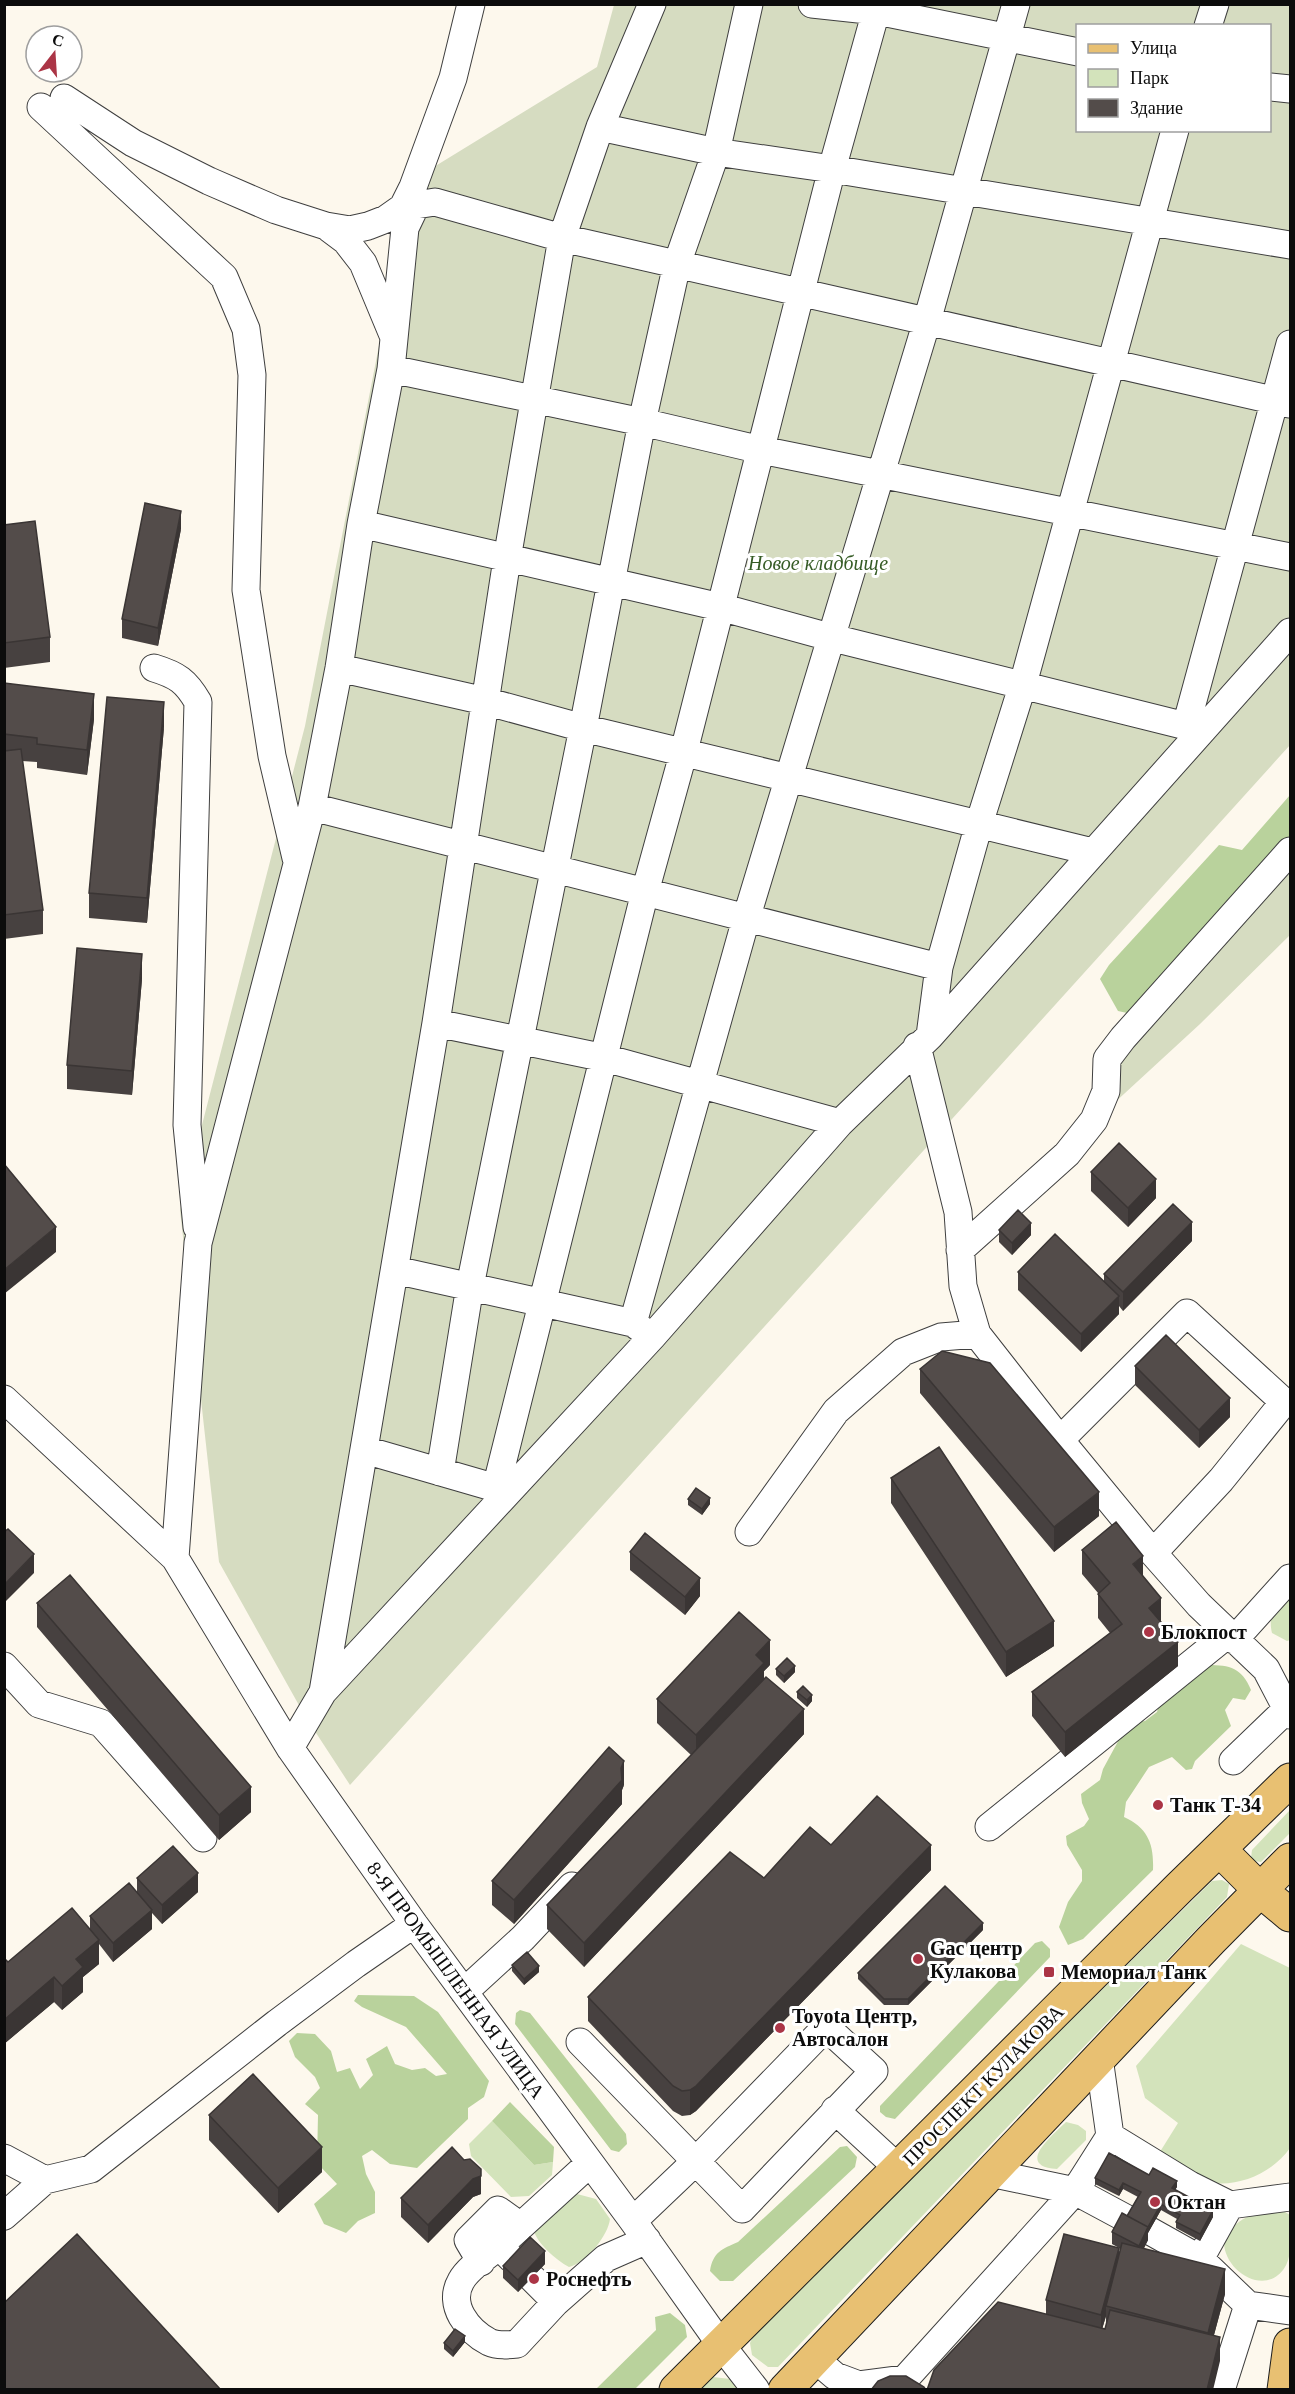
<svg xmlns="http://www.w3.org/2000/svg" width="1295" height="2394" viewBox="0 0 1295 2394" font-family="'Times New Roman',serif">
	<style>
		.green { fill: #d3e3bb }
		.forest { fill: #b9d29c }
		.cemetery { fill: #d6dcc1; fill-rule: evenodd }
		.lines { fill: none; stroke-linecap: round; stroke-linejoin: round }
		.minor-casing { stroke: #3f3f3f; stroke-width: 29 }
		.major-casing { stroke: #1d1d1d; stroke-width: 35 }
		.minor { stroke: #fff; stroke-width: 27 }
		.major { stroke: #e8c072; stroke-width: 33 }
		.wall { fill: #474140; fill-rule: evenodd }
		.shaded-wall { fill: #3a3534 }
		.building { fill: #534c4a; stroke: #3a3534; stroke-width: 1.5 }
		.poi-dot { fill: #ab3546; stroke: #fff; stroke-width: 2 }
		.labels { text-anchor: middle; stroke-width: 6; stroke-linejoin: round; paint-order: stroke }
		.park-label { font-size: 20px; font-style: italic; fill: #355b25; stroke: #fff }
		.poi-label { font-size: 20px; font-weight: bold; fill: #0c0c0c; stroke: #fff; text-anchor: start }
		.street-label { font-size: 20px; fill: #0c0c0c; stroke: #fff }
	</style>
	<rect width="100%" height="100%" fill="#fdf8ed"/>
	<path class="green" d="M1290 1591V1640L1287 1641 1272 1633C1267 1613 1278 1606 1290 1591Z
		M1290 1810V1833L1261 1862 1254 1861 1251 1858 1252 1850Z
		M1222 1880 1229 1884 1227 1897 778 2367H768L752 2355 750 2343 754 2334 1212 1881Z
		M1241 1944 1290 1968V2148C1272 2174 1234 2190 1203 2181 1188 2177 1172 2163 1158 2155L1178 2123 1145 2098 1136 2066Z
		M492 2121 534 2165 553 2162 552 2175 529 2196 511 2197 471 2156 469 2144Z
		M1066 2122 1078 2125 1086 2131V2140L1057 2169C1014 2166 1053 2135 1066 2122Z
		M577 2194 596 2199 610 2219C608 2236 586 2263 569 2267 556 2260 536 2243 533 2228L566 2196Z
		M1271 2210 1285 2212 1290 2215C1290 2230 1293 2254 1285 2267 1266 2298 1223 2271 1224 2241 1231 2222 1251 2213 1271 2210Z
		M712 2377 731 2379 741 2390H695Z"/>
	<path class="forest" d="M1290 795V837L1141 1016 1118 1011 1100 979 1109 965 1219 845 1242 850Z
		M1208 1665C1230 1665 1242 1668 1251 1690L1245 1700 1233 1698 1225 1710 1231 1726 1195 1761 1192 1769 1186 1770 1172 1757 1149 1767 1126 1802 1124 1817C1148 1828 1154 1844 1153 1870L1083 1939 1068 1945 1059 1927 1068 1902 1082 1881V1870L1067 1845 1066 1836 1084 1826 1089 1819 1082 1803 1081 1794 1100 1780 1103 1769 1128 1723 1145 1721 1157 1712 1160 1700Z
		M1042 1941 1050 1949V1957L895 2119 886 2117 880 2112V2106L1035 1943Z
		M358 1995 414 1996 438 2012 489 2081 484 2097 468 2108V2119L417 2168 390 2164 372 2150 362 2156 366 2174 375 2192V2213L358 2221 346 2233 324 2224 314 2204 337 2184 317 2163 318 2115 305 2104 320 2088 315 2077 295 2057 289 2041 297 2033 315 2034 331 2051 337 2072 350 2068 360 2089 373 2075 366 2059 387 2046 395 2064 412 2070 425 2068 436 2076 447 2074 406 2027 362 2007 354 2001Z
		M520 2010 530 2013 626 2134 627 2144 619 2152 611 2150 515 2024 516 2013Z
		M510 2102 554 2147 553 2162 534 2165 492 2121Z
		M847 2146 857 2157 855 2167 733 2281H720L710 2271C713 2252 722 2249 738 2242L840 2147Z
		M670 2313 685 2325 687 2337 635 2389H596L656 2330 655 2317Z"/>
	<path class="cemetery" d="M614 5H1290V745L350 1785 305 1716 219 1562 180 1210 305 726 411 181 597 67ZM1078 26H1270V130H1078Z
		M1290 838V935L1200 1024 1112 1105 1106 1045Z"/>
	<g class="lines">
		<g class="minor-casing">
			<path id="minor" d="M812 4 877 11 1078 52
				M1208 26 1215 4
				M1270 87 1290 89
				M64 98 133 143 209 181 276 210 326 226 350 230 368 226 386 219 403 207 413 187 453 78 471 4
				M41 107 224 277 246 329 252 375 246 590 272 756 296 858
				M600 127 716 152 832 169 1290 245
				M326 226 346 241 363 263 393 335
				M391 369 642 422 761 450 1290 557
				M361 524 720 607 833 638 1186 726
				M154 668C177 675 186 681 198 702L187 1125 197 1227
				M339 668 485 701 583 728 1093 852
				M1199 732 1186 726 1290 344
				M312 807 939 967
				M436 1023 605 1058 840 1123
				M930 1036 939 967 979 824 1023 684 1175 130
				M917 1046 958 1212 963 1286 977 1334
				M960 1250 1067 1154 1094 1120 1106 1091 1107 1059 1123 1038 1290 851
				M395 1270 633 1323
				M652 1337 633 1323 746 919 927 321 1016 4
				M4 1399 175 1558 290 1748 414 1924 633 2221 721 2345 756 2390
				M1060 1440 1187 1313 1284 1402 1221 1480 1153 1553
				M365 1450 496 1488
				M440 1472 470 1286 583 728 642 422 677 264 716 152 749 4
				M507 1491 496 1488 645 892 684 751 832 169 878 4
				M749 1532 836 1411 903 1352 941 1337 977 1334 1060 1440 1153 1553 1199 1605 1266 1669 1290 1715
				M175 1558 198 1243 312 807 339 668 361 524 391 369 405 228 416 205 435 202 562 238 1290 404
				M1234 1640 1290 1578
				M4 1666 39 1704 101 1723 203 1838
				M323 1692 436 1023 507 559 562 238 600 127 652 4
				M290 1748 323 1692 652 1337 840 1123 930 1036 1290 632
				M1233 1761 1286 1710
				M989 1827 1228 1634
				M464 1992 523 1938 572 1886
				M580 2042 742 2209 874 2071 826 2027 696 2161 633 2221
				M1099 2058 1110 2136 1190 2185 1230 2205 1290 2197
				M835 2110 899 2169
				M4 2158 45 2180 91 2169 277 2023 356 1964 414 1924
				M990 2173 1075 2191 1110 2136
				M1230 2205 1200 2259 1248 2305 1290 2311
				M4 2216 45 2180
				M1150 2231 1200 2259
				M499 2246C487 2256 468 2268 461 2281 447 2305 468 2331 489 2342 498 2346 508 2345 517 2344L556 2302
				M512 2259 499 2246 590 2163
				M481 2262 468 2240 498 2210 519 2225
				M532 2278 556 2302 606 2258 647 2240
				M814 2358 835 2376 859 2385 905 2379 1075 2191 1129 2220
				M1221 2390 1248 2305"/>
		</g>
		<g class="major-casing">
			<path id="major" d="M1220 1850 1260 1890 1290 1915
				M676 2390 1179 1888 1290 1780
				M785 2390 1211 1940 1290 1860
				M1284 2390 1290 2345"/>
		</g>
		<use href="#minor" class="minor"/>
		<use href="#major" class="major"/>
	</g>
	<path class="wall" d="M4 525 50 637V662L4 668Z
		M181 529 158 646 122 638V619Z
		M4 683 94 719 87 775 37 768V762L22 761 43 910V934L4 939Z
		M164 727 147 923 89 918V893Z
		M142 979 132 1095 67 1089V1065Z
		M1091 1172 1156 1198 1128 1227 1091 1191Z
		M999 1230 1031 1235 1012 1255 999 1242Z
		M1192 1241 1123 1311 1119 1306V1314L1081 1352 1018 1290V1272L1104 1281V1274Z
		M1135 1366 1230 1417 1199 1448 1135 1385Z
		M920 1369 1099 1516 1054 1552 920 1393Z
		M891 1478 1054 1646 1006 1677 891 1503Z
		M688 1499 710 1504 702 1515 688 1505Z
		M1082 1550 1143 1576 1178 1666 1065 1757 1032 1716V1692L1110 1633 1098 1618V1593L1082 1574Z
		M630 1552 700 1596 685 1615 630 1570Z
		M37 1603 251 1812 219 1840 37 1627Z
		M770 1665 764 1671V1679L804 1734 584 1967 547 1929V1905L691 1755 657 1723V1699Z
		M776 1669 795 1672 784 1683 776 1675Z
		M797 1692 812 1701 807 1707 797 1698Z
		M624 1785 622 1790V1804L514 1924 492 1905V1881Z
		M831 1845 931 1870 696 2111 690 2115 682 2116 673 2111 588 2021V1997L764 1878Z
		M137 1878 198 1892 162 1924 152 1913V1929L113 1962 99 1944V1964L83 1977V1992L62 2010 54 2002 4 2044V1958L8 1962 90 1930V1916L137 1893Z
		M983 1930 908 2005H884L858 1979V1973Z
		M512 1965 539 1972 524 1985 512 1971Z
		M209 2115 322 2172 278 2213 209 2140Z
		M464 2160 481 2169V2194L473 2197 428 2243 401 2217V2198Z
		M1149 2175 1177 2187 1175 2190 1213 2217 1200 2241 1176 2228V2222L1177 2219 1161 2210 1148 2233V2240L1144 2248 1225 2294 1214 2335 1220 2361 1046 2314V2300L1119 2257 1121 2249 1112 2244V2232L1127 2216 1138 2197 1123 2189 1119 2196 1095 2184V2178ZM1106 2316V2327L1105 2329H1102Z
		M545 2264 518 2292 503 2278V2266Z
		M465 2342 453 2357 444 2349V2343Z"/>
	<path class="shaded-wall" d="M181 511V529L158 646V628Z
		M94 694V719L87 775V750Z
		M164 702V727L147 923V898Z
		M142 954V979L132 1095V1071Z
		M1156 1179V1198L1128 1227V1208Z
		M1192 1222V1241L1123 1311V1292Z
		M1031 1223V1235L1012 1255V1243Z
		M56 1227V1252L4 1294V1270Z
		M1119 1296V1314L1081 1352V1334Z
		M1230 1398V1417L1199 1448V1430Z
		M1099 1492V1516L1054 1552V1527Z
		M710 1498V1504L702 1515V1509Z
		M34 1554V1573L4 1603V1585Z
		M1143 1556V1580L1133 1564Z
		M700 1578V1596L685 1615V1597Z
		M1161 1598V1623L1149 1608Z
		M1054 1621V1646L1006 1677V1652Z
		M770 1640V1665L764 1671V1688L696 1760V1735L756 1655Z
		M1178 1642V1666L1065 1757V1732Z
		M795 1666V1672L784 1683V1676Z
		M812 1695V1701L807 1707V1700Z
		M804 1709V1734L584 1967V1943Z
		M624 1761V1785L622 1790V1804L514 1924V1900L621 1768Z
		M251 1787V1812L219 1840V1815Z
		M931 1845V1870L696 2111 690 2115V2090Z
		M198 1873V1892L162 1924V1905Z
		M152 1910V1929L113 1962V1943Z
		M983 1923V1930L908 2005V1999Z
		M99 1940V1964L83 1977V1992L62 2010V1986L76 1959Z
		M539 1966V1972L524 1985V1979Z
		M54 1977V2002L4 2044V2020Z
		M322 2147V2172L278 2213V2188Z
		M481 2176V2194L473 2197 428 2243V2225L473 2179Z
		M1177 2181V2187L1172 2194V2188Z
		M1123 2183V2189L1119 2196V2190Z
		M1161 2204V2210L1148 2233V2240L1139 2258V2246Z
		M1213 2210V2217L1200 2241V2234Z
		M1119 2248V2267L1106 2306V2316L1101 2333V2315Z
		M545 2251V2264L518 2292V2280Z
		M1225 2269V2294L1208 2357V2333Z
		M465 2336V2342L453 2357V2351Z
		M1220 2337V2361L1213 2390H1207Z"/>
	<path class="building" d="M145 503 181 511 158 628 122 619Z
		M35 521 50 637 4 643V525Z
		M4 683 94 694 87 750 37 744V738L4 734Z
		M107 697 164 702 147 898 89 893Z
		M21 749 43 910 4 915V751Z
		M77 948 142 954 132 1071 67 1065Z
		M1119 1143 1156 1179 1128 1208 1091 1172Z
		M4 1164 56 1227 4 1270Z
		M1173 1204 1192 1222 1123 1292 1104 1274Z
		M1018 1210 1031 1223 1012 1243 999 1230Z
		M1055 1234 1119 1296 1081 1334 1018 1272Z
		M1166 1335 1230 1398 1199 1430 1135 1366Z
		M942 1351 990 1363 1099 1492 1054 1527 920 1369Z
		M939 1447 1054 1621 1006 1652 891 1478Z
		M696 1488 710 1498 702 1509 688 1499Z
		M1116 1522 1143 1556 1133 1564 1161 1598 1149 1608 1178 1642 1065 1732 1032 1692 1122 1624 1098 1594 1110 1583 1082 1550Z
		M8 1529 34 1554 4 1585V1532Z
		M645 1533 700 1578 685 1597 630 1552Z
		M70 1575 251 1787 219 1815 37 1603Z
		M739 1612 770 1640 756 1655 764 1663 696 1735 657 1699Z
		M787 1658 795 1666 784 1676 776 1669Z
		M766 1677 804 1709 584 1943 547 1905Z
		M803 1686 812 1695 807 1700 797 1692Z
		M609 1747 624 1761 621 1768 622 1780 514 1900 492 1881Z
		M877 1796 931 1845 696 2086 690 2090 682 2091 673 2086 588 1997 730 1852 764 1878 810 1827 831 1845Z
		M173 1846 198 1873 162 1905 137 1878Z
		M129 1883 152 1910 113 1943 90 1916Z
		M945 1886 983 1923 908 1999H884L858 1973Z
		M72 1908 99 1940 76 1959 83 1967 62 1986 54 1977 4 2020V1958L8 1962Z
		M527 1952 539 1966 524 1979 512 1965Z
		M253 2074 322 2147 278 2188 209 2115Z
		M452 2147 464 2160 470 2159 481 2169V2176L473 2179 428 2225 401 2198Z
		M1109 2153 1149 2175 1153 2168 1177 2181 1172 2188 1213 2210 1200 2234 1176 2222 1180 2215 1161 2204 1148 2227 1127 2216 1141 2192 1123 2183 1119 2190 1095 2178Z
		M1122 2213 1148 2227 1139 2246 1112 2232Z
		M77 2234 221 2390H4V2303Z
		M1064 2234 1119 2248 1101 2315 1046 2300Z
		M530 2237 545 2251 518 2280 503 2266Z
		M1122 2243 1225 2269 1208 2333 1106 2306Z
		M998 2302 1105 2329 1110 2310 1220 2337 1207 2390H927L934 2370Z
		M455 2329 465 2336 453 2351 444 2343Z
		M890 2376H906L924 2387 926 2390H871L878 2381Z"/>
	<g class="poi-dot">
		<circle cx="1149" cy="1632" r="6"/>
		<circle cx="1158" cy="1805" r="6"/>
		<circle cx="918" cy="1959" r="6"/>
		<rect x="1043" y="1966" width="12" height="12" rx="3"/>
		<circle cx="780" cy="2028" r="6"/>
		<circle cx="1155" cy="2202" r="6"/>
		<circle cx="534" cy="2279" r="6"/>
	</g>
	<g class="labels">
		<g class="park-label">
			<text x="818" y="570">Новое кладбище</text>
		</g>
		<g class="poi-label">
			<text x="1161" y="1639">Блокпост</text>
			<text x="1170" y="1812">Танк Т-34</text>
			<text x="930" y="1955">Gac центр<tspan x="930" dy="23">Кулакова</tspan></text>
			<text x="1061" y="1979">Мемориал Танк</text>
			<text x="792" y="2023">Toyota Центр,<tspan x="792" dy="23">Автосалон</tspan></text>
			<text x="1167" y="2209">Октан</text>
			<text x="546" y="2286">Роснефть</text>
		</g>
		<g class="street-label">
			<text transform="translate(456 1980) rotate(54)" y="7">8-Я ПРОМЫШЛЕННАЯ УЛИЦА</text>
			<text transform="translate(983 2085) rotate(-45)" y="7">ПРОСПЕКТ КУЛАКОВА</text>
		</g>
	</g>
	<rect width="1295" height="2394" fill="none" stroke="#0c0c0c" stroke-width="12"/>
	<rect x="1076" y="24" width="195" height="108" fill="#ffffff" stroke="#9e9e9e" stroke-width="1.5"/>
	<rect x="1088" y="44" width="30" height="9" fill="#e8c072" stroke="#9e9e9e" stroke-width="1.5"/>
	<text x="1130" y="54" font-size="18" fill="#0c0c0c">Улица</text>
	<rect x="1088" y="69" width="30" height="18" fill="#d3e3bb" stroke="#9e9e9e" stroke-width="1.5"/>
	<text x="1130" y="84" font-size="18" fill="#0c0c0c">Парк</text>
	<rect x="1088" y="99" width="30" height="18" fill="#534c4a" stroke="#9e9e9e" stroke-width="1.5"/>
	<text x="1130" y="114" font-size="18" fill="#0c0c0c">Здание</text>
	<g transform="translate(54 54) rotate(17)"><circle r="28" fill="#ffffff" stroke="#9e9e9e" stroke-width="1.5"/>
	<path d="M0-4.5L10 22L0 15L-10 22Z" fill="#ab3546"/>
	<text y="-9" font-size="16" font-weight="bold" text-anchor="middle" fill="#0c0c0c">С</text>
	</g>
</svg>
